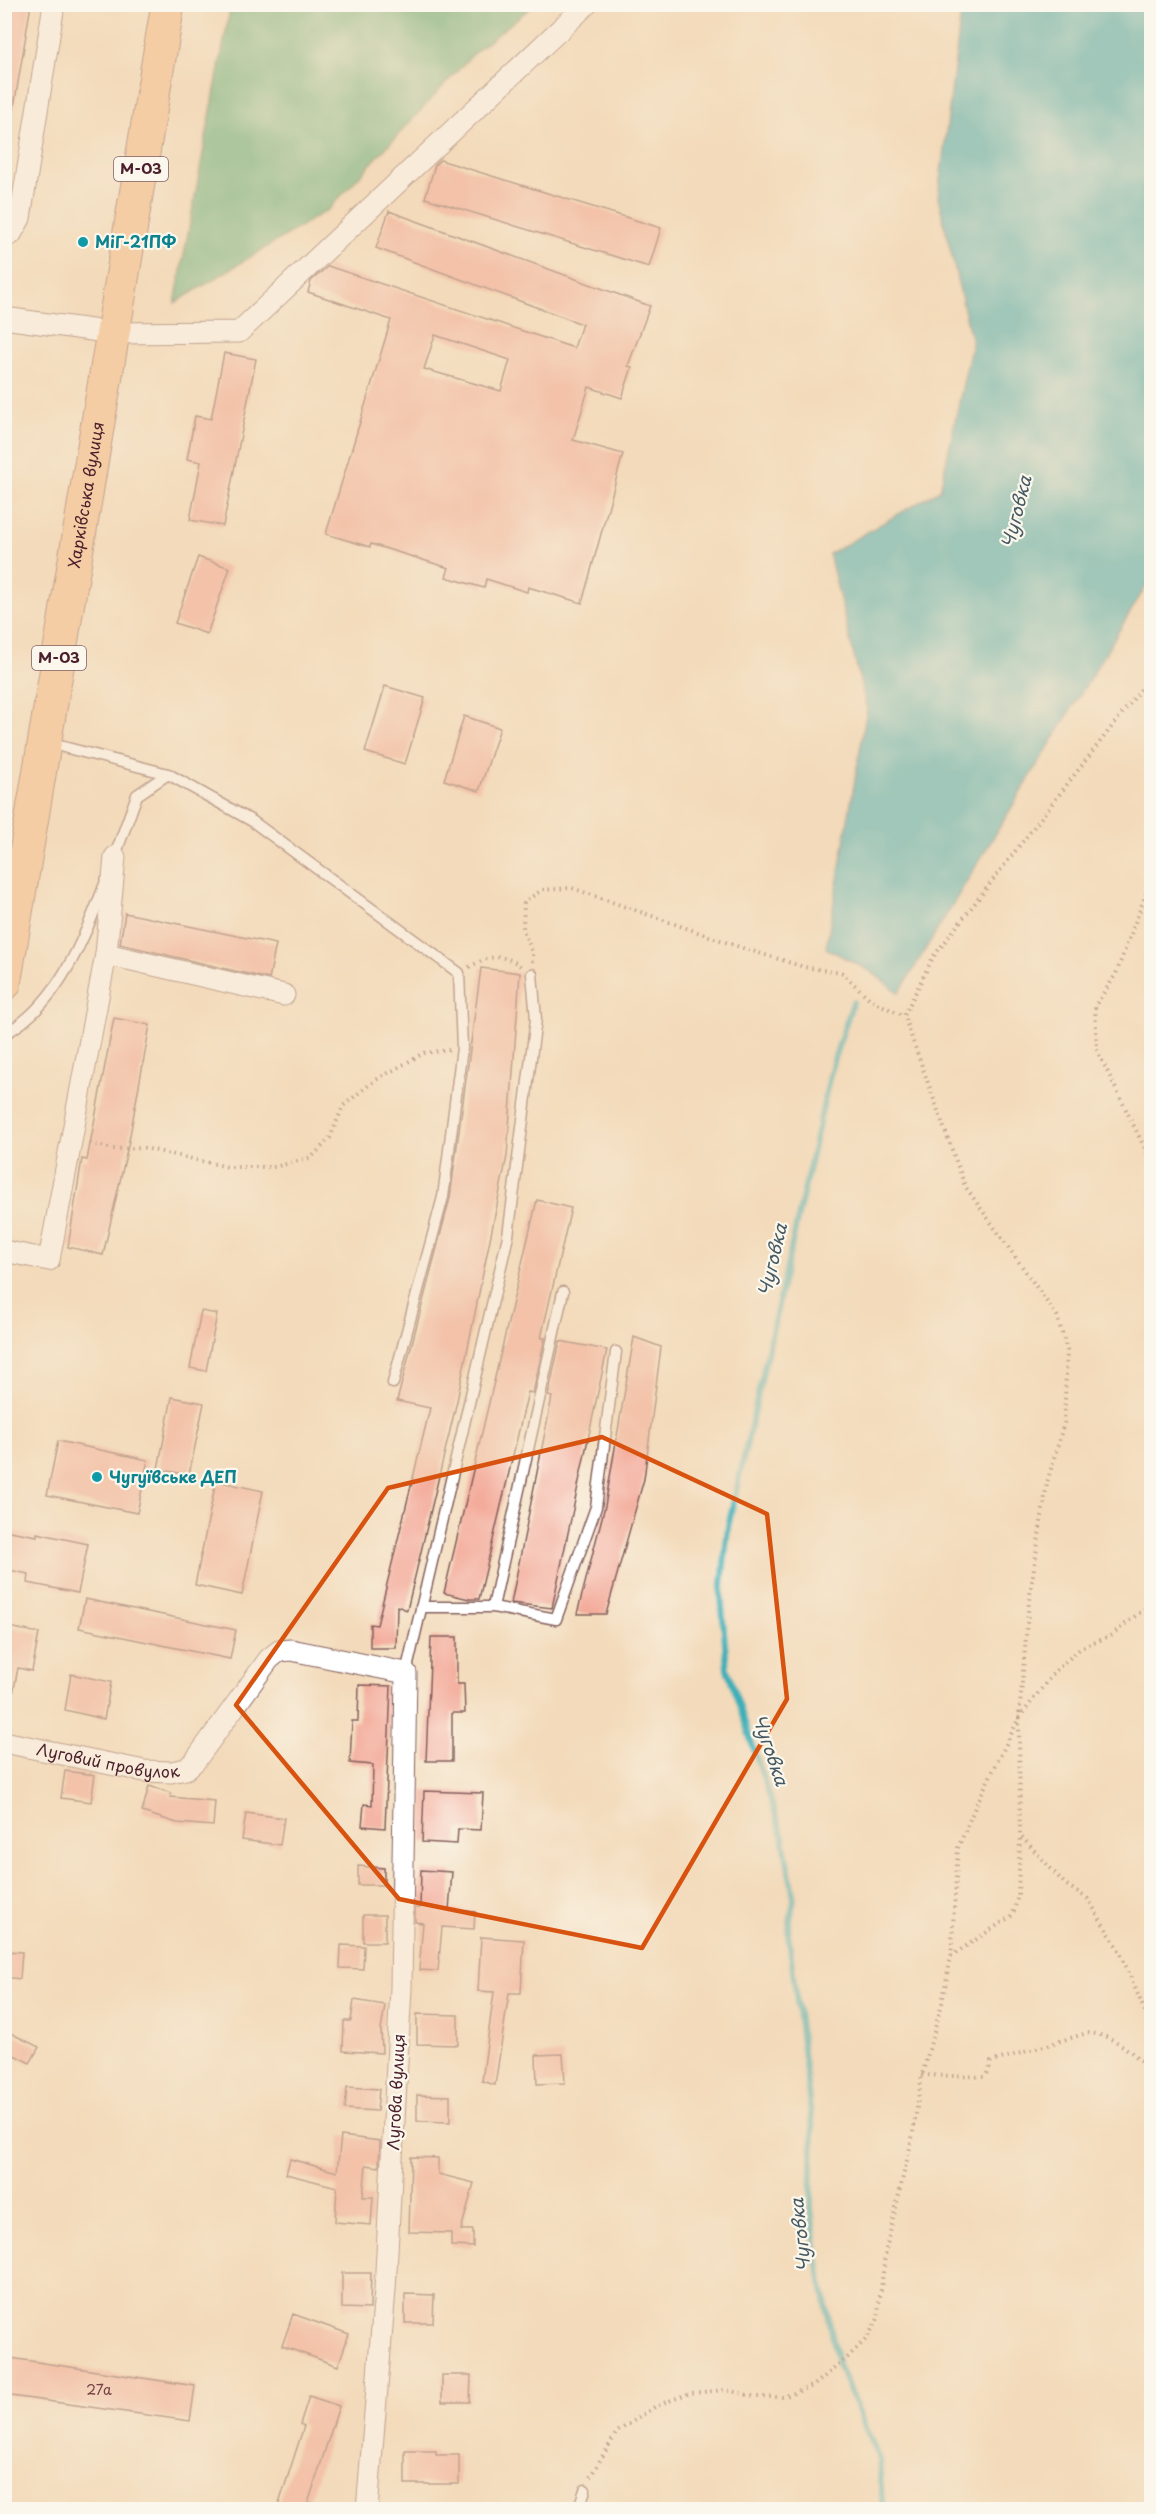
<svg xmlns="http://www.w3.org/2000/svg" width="1156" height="2514" viewBox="0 0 1156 2514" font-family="'Playpen Sans',sans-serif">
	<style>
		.forest { fill: #5cae7a; stroke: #536652; stroke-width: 1.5 }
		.water { fill: #3eafb8; stroke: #446772; stroke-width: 1.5 }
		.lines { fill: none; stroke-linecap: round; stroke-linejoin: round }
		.stream { stroke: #3eafb8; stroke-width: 6 }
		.building { fill: #f3a594; fill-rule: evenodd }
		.service-casing { stroke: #85605d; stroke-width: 13 }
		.minor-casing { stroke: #85605d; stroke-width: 23 }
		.trunk-casing { stroke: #85605d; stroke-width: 35 }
		.path { stroke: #85605d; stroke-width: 4; stroke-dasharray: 1.5 4.5; stroke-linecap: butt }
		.service { stroke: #fff; stroke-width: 10 }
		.minor { stroke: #fff; stroke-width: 21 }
		.trunk { stroke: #f9bc8a; stroke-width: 33 }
		.marked { fill: none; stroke: #d8530f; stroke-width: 4.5; stroke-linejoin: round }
		.culture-dot { fill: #0f9aa8; stroke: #fbf7ec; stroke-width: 2 }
		.labels { text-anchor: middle; stroke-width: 4.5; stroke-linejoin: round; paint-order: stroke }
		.number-label { font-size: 14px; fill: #744045 }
		.shield { fill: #fbf7ec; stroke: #7f6065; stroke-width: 1.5 }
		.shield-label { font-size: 15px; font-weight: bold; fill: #4a1f2b }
		.culture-label { font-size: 16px; font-weight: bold; fill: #0d838f; stroke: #fbf7ec; text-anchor: start }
		.street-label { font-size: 16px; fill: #4a1f2b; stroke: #fbf7ec }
		.water-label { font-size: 18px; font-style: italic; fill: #455963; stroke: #fbf7ec }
	</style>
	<rect width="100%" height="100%" fill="#fbf7ec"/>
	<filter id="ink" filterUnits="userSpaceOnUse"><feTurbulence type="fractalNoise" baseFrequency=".0167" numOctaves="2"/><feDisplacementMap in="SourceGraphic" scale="12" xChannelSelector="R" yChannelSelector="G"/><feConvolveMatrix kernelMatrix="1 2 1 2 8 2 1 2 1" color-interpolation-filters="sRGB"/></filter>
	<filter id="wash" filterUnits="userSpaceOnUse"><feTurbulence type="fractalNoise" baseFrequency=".008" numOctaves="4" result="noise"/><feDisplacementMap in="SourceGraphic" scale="24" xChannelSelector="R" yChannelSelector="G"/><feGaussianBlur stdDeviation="1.35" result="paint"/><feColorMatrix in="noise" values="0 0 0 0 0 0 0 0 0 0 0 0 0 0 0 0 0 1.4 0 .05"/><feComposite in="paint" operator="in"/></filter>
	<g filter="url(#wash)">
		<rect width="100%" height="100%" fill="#f3daba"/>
		<path class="forest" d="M231 4H534V5L475 52 329 209 175 303Z"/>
		<path class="water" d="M962 5H1151V578L899 993 870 971 826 948 867 709 829 554 940 490 972 343 938 197Z"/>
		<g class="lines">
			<path class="stream" d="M853 1002 833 1062 728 1527 721 1594 727 1669 783 1837 794 1899 788 1932 813 2130 811 2208 820 2275 838 2364 879 2459 883 2510"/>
		</g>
		<g id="blocks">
			<path class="building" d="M4 4H31L13 113H4Z
				M440 160 661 228 649 267 425 198 435 165Z
				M389 211 650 306 628 366 632 367 622 398 589 387 573 440 623 454 582 603 528 587 527 592 486 579 484 588 446 577 449 568 371 544 370 547 326 534 391 320 308 292 311 281 328 266 574 348 582 324 376 248ZM435 335 510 360 501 391 424 369Z
				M224 353 256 359 223 526 190 520 201 462 187 459 195 416 211 419Z
				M198 557 230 568 207 634 175 623Z
				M385 686 425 698 405 764 365 752Z
				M464 716 500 728 479 791 444 780Z
				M125 913 276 944 269 979 120 944Z
				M481 968 520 973 507 1156 457 1401 407 1610 397 1606 396 1648H370V1624L377 1625 430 1408 397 1401 450 1198Z
				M114 1018 150 1025 128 1146 103 1255 68 1247 82 1159 87 1160Z
				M537 1200 571 1208 541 1338H545L533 1393 528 1392 479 1599H469L444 1593Z
				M201 1311 217 1314 206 1371 190 1368Z
				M634 1337 661 1347 644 1479 606 1614H577L605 1506Z
				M560 1341 607 1350 552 1608 511 1603 552 1397 548 1396Z
				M172 1397 204 1403 189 1475 158 1469Z
				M58 1441 148 1460 137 1513 47 1495Z
				M216 1481 263 1491 242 1595 195 1585Z
				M4 1530 37 1536V1533L88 1544 78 1593 28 1583 29 1574 4 1569Z
				M85 1599 236 1630 230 1659 79 1628Z
				M4 1626 39 1633 32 1671 18 1668 12 1699 4 1698Z
				M431 1637H457V1684H464L465 1713H452V1761H426Z
				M71 1674 111 1682 104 1719 65 1710Z
				M359 1685 391 1686 385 1828 362 1826 364 1804 372 1805 373 1765 350 1763 352 1721H358Z
				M65 1771 95 1775 91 1802 61 1798Z
				M149 1786 171 1793 170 1797 215 1801 213 1826 177 1823 142 1812Z
				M424 1791 483 1793 481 1830 458 1829 457 1844 422 1842Z
				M246 1813 284 1818 280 1845 242 1840Z
				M358 1866 384 1868V1885H358Z
				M421 1870 452 1872 449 1910 475 1912 474 1929 442 1927 438 1971 419 1970 423 1923 415 1922V1908H420Z
				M363 1915H385V1942H363Z
				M481 1937 524 1940 521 1993H509L495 2085 482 2081 494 1992 478 1991Z
				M341 1945 364 1946 363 1969 340 1968Z
				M4 1951 22 1952 20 1979 4 1977Z
				M354 2000 385 2005 381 2030 382 2053 343 2051 344 2021H351Z
				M417 2014 458 2015V2045L417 2044Z
				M4 2030 39 2047 30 2063 4 2050Z
				M563 2054 565 2083 537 2084 536 2055Z
				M347 2087 379 2089 377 2111 345 2109Z
				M417 2095 450 2096V2122L417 2121Z
				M341 2136 380 2141 379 2167 366 2165 363 2197H373L371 2225 335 2222 337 2187 286 2174 290 2159 337 2172Z
				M411 2157 438 2158V2174L474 2183 461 2230H473V2247L451 2246V2233L409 2232Z
				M342 2273H371L370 2309 342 2308Z
				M405 2294 434 2295 433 2323H405Z
				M293 2314 349 2334 338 2366 282 2346Z
				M4 2357 195 2386 190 2421 4 2395Z
				M442 2375H471L470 2402H442Z
				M309 2396 339 2406 306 2510H277L304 2426 300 2424Z
				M405 2451H436V2455H459V2484H405Z"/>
		</g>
	</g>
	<g filter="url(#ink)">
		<use href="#blocks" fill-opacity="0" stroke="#85605d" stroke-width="1.5"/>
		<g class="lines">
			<g class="service-casing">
				<path id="service" d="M48 743 168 774 252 821 459 973 462 1048 443 1197 393 1383
					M113 861 137 795 168 774
					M4 1034C58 1006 86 935 106 881
					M421 1607H493L563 1292
					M493 1607 556 1619 596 1507 616 1352
					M406 1673 508 1236 536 1019 532 974
					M578 2510 585 2490"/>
			</g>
			<g class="minor-casing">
				<g id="minor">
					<path d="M4 237 11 234 20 218 54 4"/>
					<path d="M4 318 113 333 239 332 587 4"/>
					<path d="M106 954 284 995"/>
					<path d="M4 1251 49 1260 106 954 115 857"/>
					<path id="s1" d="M4 1742 144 1771 171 1772 186 1769 195 1761 269 1659 279 1651 291 1650 406 1673 401 1988 385 2290 367 2510"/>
				</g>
			</g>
			<g class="trunk-casing">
				<g id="trunk">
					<path id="s2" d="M4 984 168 4"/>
				</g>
			</g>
			<path class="path" d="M1152 675 933 957 904 1016 965 1186 1057 1316 1067 1350 1064 1423 1047 1483 1029 1601 1019 1718 1020 1835 1065 1884 1088 1899 1120 1952 1152 2028
				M1152 870 1151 880 1116 974 1095 1006 1097 1050 1152 1163
				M532 962V952L523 930 524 902 542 890 572 888 743 948 804 967 842 973 871 1000 904 1016
				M469 967C490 956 501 952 522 967
				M90 1143 112 1149 144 1148 228 1167H275L312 1157 330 1138 343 1106 374 1081 424 1053 450 1050
				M951 1956 958 1848 976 1805 1019 1718 1055 1671 1081 1648 1110 1636 1152 1603
				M922 2075 984 2077 989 2070 991 2062 1087 2033C1114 2034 1132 2053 1152 2070
				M590 2477 617 2432 656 2406 690 2393 726 2390 757 2397H783L813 2386 848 2357 867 2338 877 2320 886 2249 912 2139 922 2075 942 2003 951 1956 1013 1915 1018 1895 1020 1836"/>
			<use href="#service" class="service"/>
			<use href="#minor" class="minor"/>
			<use href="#trunk" class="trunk"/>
		</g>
	</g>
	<path d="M0 0H1156V2514H0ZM602 1437 767 1514 787 1699 642 1948 399 1899 236 1705 388 1488Z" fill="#f3daba" fill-opacity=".55" fill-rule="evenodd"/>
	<path class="marked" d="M602 1437 767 1514 787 1699 642 1948 399 1899 236 1705 388 1488Z"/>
	<g class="culture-dot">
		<circle cx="83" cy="242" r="6"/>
		<circle cx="97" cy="1477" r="6"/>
	</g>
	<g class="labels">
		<g class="number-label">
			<text x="99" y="2395">27а</text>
		</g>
		<g class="shield">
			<rect x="114" y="157" width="54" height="24" rx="4.5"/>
			<rect x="32" y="646" width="54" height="24" rx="4.5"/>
		</g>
		<g class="shield-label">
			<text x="141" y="174">М-03</text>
			<text x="59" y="663">М-03</text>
		</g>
		<g class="culture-label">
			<text x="95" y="248">МіГ-21ПФ</text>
			<text x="109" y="1483">Чугуївське ДЕП</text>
		</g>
		<g class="street-label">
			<text dy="6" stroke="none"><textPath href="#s2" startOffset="496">Харківська вулиця</textPath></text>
			<text dy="6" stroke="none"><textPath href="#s1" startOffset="106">Луговий провулок</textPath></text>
			<text transform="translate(396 2092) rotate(-87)" y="6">Лугова вулиця</text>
		</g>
		<g class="water-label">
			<text transform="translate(1017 512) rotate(-76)" y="6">Чуговка</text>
			<text transform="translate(773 1260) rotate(-77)" y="6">Чуговка</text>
			<text transform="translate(770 1750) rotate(71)" y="6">Чуговка</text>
			<text transform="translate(801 2235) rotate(-96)" y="6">Чуговка</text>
		</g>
	</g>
	<rect width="1156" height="2514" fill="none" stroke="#fbf7ec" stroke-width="24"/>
</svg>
